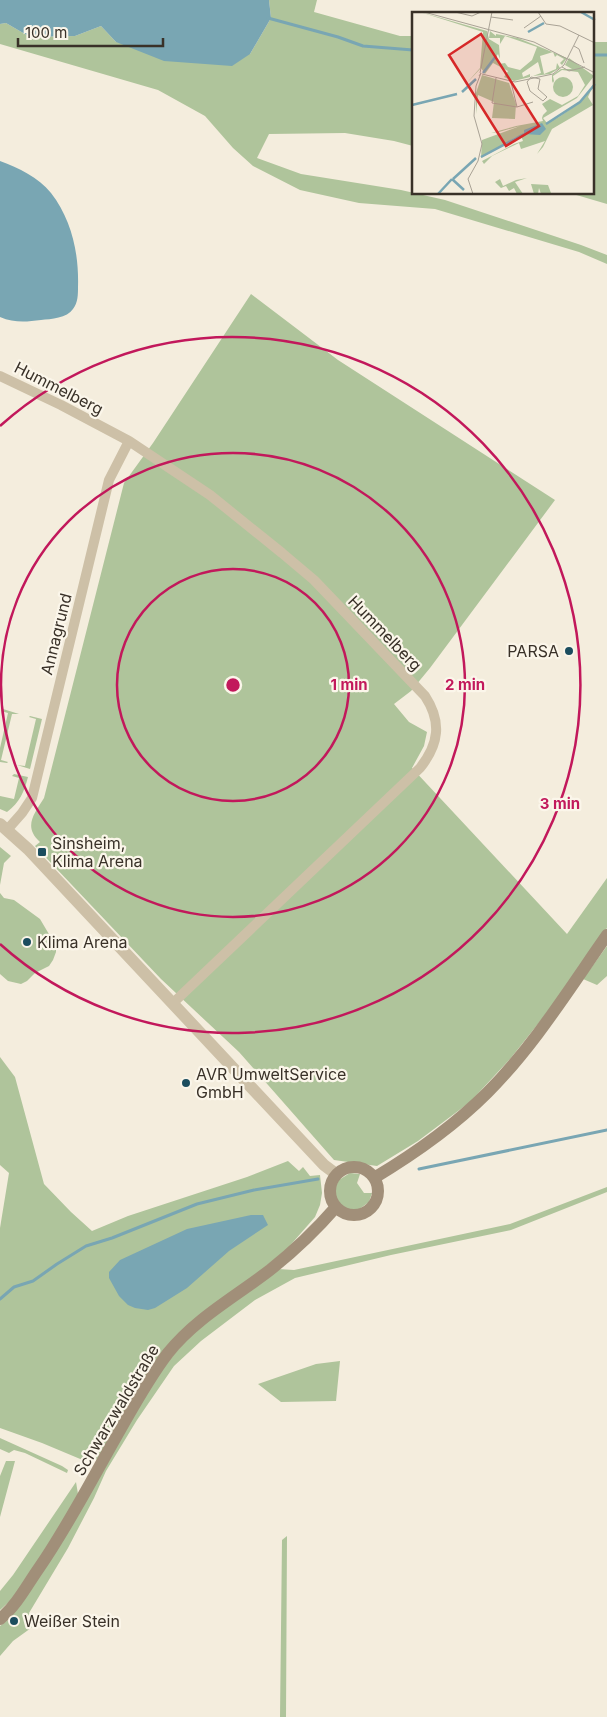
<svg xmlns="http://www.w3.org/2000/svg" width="607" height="1717" viewBox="0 0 607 1717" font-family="Inter,sans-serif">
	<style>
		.green { fill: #afc49b }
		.water { fill: #79a6b3 }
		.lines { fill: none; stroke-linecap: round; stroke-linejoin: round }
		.stream { stroke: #79a6b3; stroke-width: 3 }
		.minor { stroke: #cdc0a7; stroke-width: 10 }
		.tertiary { stroke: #cdc0a7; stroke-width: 12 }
		.secondary { stroke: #a18f79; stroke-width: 12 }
		.ring { fill: none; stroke: #c2185b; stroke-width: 2.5 }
		.poi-dot { fill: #1b4d5e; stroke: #fbf6ea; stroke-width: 2 }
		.labels { text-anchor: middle; stroke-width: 4.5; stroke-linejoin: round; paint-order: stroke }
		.street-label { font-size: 16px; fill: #393128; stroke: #fbf6ea }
		.poi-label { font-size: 16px; fill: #393128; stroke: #fbf6ea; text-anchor: start }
		.inset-river { fill: none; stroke: #79a6b3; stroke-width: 2.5 }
		.inset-road { fill: none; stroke: #a9a295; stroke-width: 1 }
		.view { fill: #d62828; fill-opacity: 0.15; stroke: #d62828; stroke-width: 2.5 }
		.inset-edge { fill: none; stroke: #393128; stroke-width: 2.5 }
		.centre { fill: #c2185b; stroke: #fbf6ea; stroke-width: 2.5 }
		.ring-label { font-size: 15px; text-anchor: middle; font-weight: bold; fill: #c2185b; stroke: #fbf6ea; stroke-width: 4.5; stroke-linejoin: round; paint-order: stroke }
	</style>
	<rect width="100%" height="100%" fill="#f4eddd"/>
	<path class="green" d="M269 0H317L314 12 400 36H413V146L394 141 345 133 269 134 257 158 301 174 401 190 445 200 581 245 607 255V264L579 252 435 209 359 203 300 190 253 166 233 148 205 116 158 90 0 44V24L6 23 30 37 75 36 101 26 116 42 250 54 271 18Z
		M593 42H607V204L573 194H593Z
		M251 294 338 360 555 500 430 668 411 691 394 704 409 722 427 732 424 746 412 768 567 934 607 878V928L549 1010 510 1059 470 1102 418 1141 377 1166 334 1160 239 1052 161 979 35 846 40 842C23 827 34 814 44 798L124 483 153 443Z
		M3 709 19 714H12L1 760 8 762 7 763 0 762V748L8 713 1 711Z
		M30 716 42 719 30 769 17 765 25 766 36 719 29 717Z
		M14 774 28 777C24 792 20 802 7 812L0 809V796L14 799 19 778 12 776Z
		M0 847 11 856 4 863 0 885Z
		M0 893 4 898 14 900 40 919 56 946V952L53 960 49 966 35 973 27 981 21 984 8 981 0 974Z
		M607 946V976L597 985 583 979Z
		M0 1057 15 1077 44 1184 71 1212 92 1231 128 1216 247 1177 288 1161 299 1171 303 1167 310 1176 320 1175 322 1193 320 1205 315 1217 287 1249 164 1350C138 1382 120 1419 100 1455L96 1460 85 1461 42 1443 0 1428V1228L9 1173 0 1165Z
		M350 1173 360 1174 357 1183 364 1193H372L369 1202 358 1210C340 1212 329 1196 339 1180Z
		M607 1187V1192L511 1230 391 1255 295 1278 255 1300 201 1341 174 1366 137 1420 106 1471 94 1498 68 1548 29 1613 38 1623 13 1641 0 1656V1626L8 1620 159 1372 194 1331 278 1269 294 1270 510 1224Z
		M340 1361 336 1401 281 1402 258 1384 316 1364Z
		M0 1438 62 1466 68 1470 67 1473 25 1453 14 1450 9 1453 0 1449Z
		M6 1461H15L0 1517V1476Z
		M76 1482 78 1494 46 1552 11 1600 0 1610V1591L13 1575Z
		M287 1536 286 1717H280L282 1540Z"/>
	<path class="water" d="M0 0H269L271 18 250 54 232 66 164 61 116 42 101 26 75 36 30 37 6 23 0 24Z
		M0 161C19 168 38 177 51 193 72 220 79 254 78 287 78 294 78 303 73 309 67 318 51 319 41 320 26 322 14 323 0 317Z
		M251 1215H263L268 1225 229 1251 187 1288 155 1308 148 1310 135 1308 128 1305 119 1296 109 1278V1272L120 1260 187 1229Z"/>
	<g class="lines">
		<path class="stream" d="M268 18 338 37 363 46 413 50
			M593 55H607
			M419 1169 607 1130
			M0 1299 14 1287 33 1281 57 1264 86 1246 112 1238 197 1204 254 1190 318 1179"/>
		<path class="minor" d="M0 376 61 405 129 441 210 495 282 553 314 580 425 696C442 722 439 744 420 768L173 1003
			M7 830 22 813 32 798 109 480 129 441"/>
		<path class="tertiary" d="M0 824 28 849 324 1165 336 1174"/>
		<path class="secondary" d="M330 1191a24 24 0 1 1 48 0a24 24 0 1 1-48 0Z
			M374 1178C414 1154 453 1127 487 1093 534 1046 569 989 607 935
			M0 1619C17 1605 27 1585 39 1568 68 1526 91 1481 116 1437 132 1409 148 1379 168 1353 196 1318 235 1297 270 1270 294 1251 316 1230 336 1207"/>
	</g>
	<g class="ring">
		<circle cx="233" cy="685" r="116"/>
		<circle cx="233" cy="685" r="232"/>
		<path d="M0 426A348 348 0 1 1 0 944"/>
	</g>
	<g class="poi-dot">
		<circle cx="569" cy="651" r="5"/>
		<rect x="37" y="847" width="10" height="10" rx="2.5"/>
		<circle cx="27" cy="942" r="5"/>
		<circle cx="186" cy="1083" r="5"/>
		<circle cx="14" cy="1621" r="5"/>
	</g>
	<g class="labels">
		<g class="street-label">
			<text transform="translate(59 388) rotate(27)" y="6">Hummelberg</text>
			<text transform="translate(385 633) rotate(46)" y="6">Hummelberg</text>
			<text transform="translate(56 634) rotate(-76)" y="6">Annagrund</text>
			<text transform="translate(116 1410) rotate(-59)" y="6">Schwarzwaldstraße</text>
		</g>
		<g class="poi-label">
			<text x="559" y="657" text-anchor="end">PARSA</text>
			<text x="52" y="849">Sinsheim,<tspan x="52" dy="18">Klima Arena</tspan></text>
			<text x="37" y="948">Klima Arena</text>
			<text x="196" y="1080">AVR UmweltService<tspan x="196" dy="18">GmbH</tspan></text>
			<text x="24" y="1627">Weißer Stein</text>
		</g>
	</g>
	<g transform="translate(412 12)">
		<rect width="182" height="182" fill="#f4eddd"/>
		<path d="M8 0 75 19 77 27 87 33 88 47 86 42 84 45 87 52 93 51 96 55 108 58 120 48 125 35 93 24 88 32V26H77L78 19 84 24V22L106 26 155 46 150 53 148 51 152 47 145 43 143 45 141 40 128 44 132 62 144 57 145 51 148 56 138 62 121 64 129 61 126 50 110 61 111 65 118 62V65L102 69 92 65 96 59 81 51 73 62 69 56 53 73 68 56 71 20ZM157 46 182 64 165 86 131 106 135 111 147 105 169 90 182 72 176 85 181 93 140 117 131 135 125 142 133 129 109 137 107 131 80 144 72 152 59 161 72 152 70 149 102 132 111 129 109 124 104 125 69 146 70 128 108 114 87 120 79 121 104 114 131 109 130 106 131 103 135 99 130 92 138 87 150 93 166 84 173 73 166 60 150 58 141 64 142 69 141 71 140 69V63L149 57H160L153 53ZM70 63 97 71 104 92 103 107 80 106 82 90 66 83 64 102V81ZM141 75a10 10 0 1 1 20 0a10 10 0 1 1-20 0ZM115 166 103 170 111 182H105L102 176 97 179 94 174 89 176 83 170 88 167 91 174 104 168ZM119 172 136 173 139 181 126 182H129L127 176 126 182H122Z" fill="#afc49b"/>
		<path d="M130 111 134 117 128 123 112 122V118Z" fill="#79a6b3"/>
		<path class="inset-river" d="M169 0 183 8M116 20 132 11M71 61 84 44M50 80 64 67M0 93 45 82M134 112 168 90 183 72M69 145 112 122M40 167 52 178M41 167 64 146M26 182 40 167"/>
		<path class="inset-road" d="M12 0 122 30 183 61M43 0 60 4 69 0M126 0 134 12 148 14 183 31M79 5 101 8M112 16 129 4M162 34 167 37 172 51M150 55 157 59 173 55M68 61 80 0M70 62 103 70 141 62 152 53 167 23M119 65 128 67 126 77 135 85 131 89 118 79 115 70ZM84 66 80 91 105 95 121 90M99 70 105 95M61 182 56 167 66 149 70 132 62 104 64 74 69 61 67 64"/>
		<path class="view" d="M69 22 127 114 94 134 37 43Z"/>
		<rect width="182" height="182" class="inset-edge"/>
	</g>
	<circle cx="233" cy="685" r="8" class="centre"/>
	<g class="ring-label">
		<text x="349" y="690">1 min</text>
		<text x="465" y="690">2 min</text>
		<text x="560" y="809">3 min</text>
	</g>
	<path d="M18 38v8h145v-8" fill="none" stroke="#393128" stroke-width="2.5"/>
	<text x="25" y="38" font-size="15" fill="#393128" stroke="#fbf6ea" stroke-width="4" paint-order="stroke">100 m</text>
</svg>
